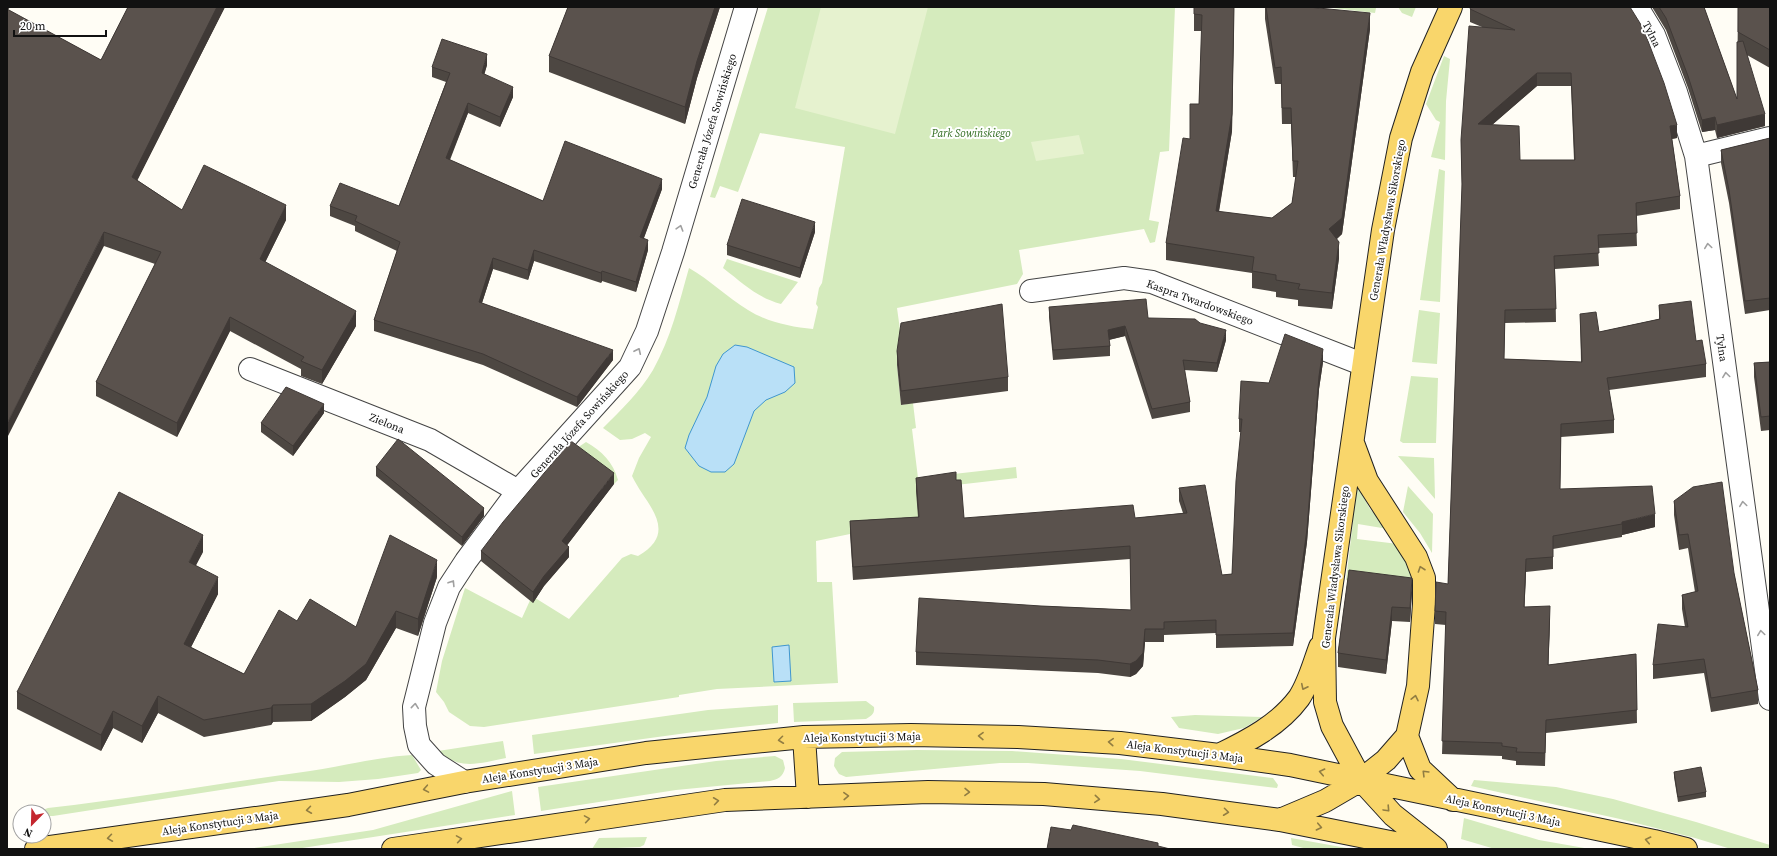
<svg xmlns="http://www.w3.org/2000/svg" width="1777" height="856" viewBox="0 0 1777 856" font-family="'Source Serif 4',serif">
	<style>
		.green { fill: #d5ebbd }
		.pitch { fill: #e6f2cf }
		.water { fill: #b9e0f7; stroke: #3f96cf }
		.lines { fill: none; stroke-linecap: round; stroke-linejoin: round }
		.minor-casing { stroke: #444; stroke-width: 24 }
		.major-casing { stroke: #222; stroke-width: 24 }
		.minor { stroke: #fff; stroke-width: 22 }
		.major { stroke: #f9d66b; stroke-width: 22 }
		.wall { fill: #4d4742; fill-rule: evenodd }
		.shaded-wall { fill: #3f3936 }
		.building { fill: #5a524d; stroke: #3f3936; fill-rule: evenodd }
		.oneway { stroke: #a0a0a0 }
		.oneway2 { stroke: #917d42 }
		.labels { text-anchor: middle; stroke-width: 4; stroke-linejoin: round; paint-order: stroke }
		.street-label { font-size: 11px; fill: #111; stroke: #fff }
		.park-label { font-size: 11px; font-style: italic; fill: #2f6b1f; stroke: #fff }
	</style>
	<rect width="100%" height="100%" fill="#fffdf5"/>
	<path class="green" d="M768 7H1175L1169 151 1160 152 1149 220 1159 222 1155 242 1150 243 1144 229 1019 250 1023 274 1017 284 897 308 901 337 897 365 901 405 913 403 916 428 912 429 918 478 1016 467 1017 478 956 485 919 530 850 534 816 541 817 582H832L838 683 717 689 679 695V697L484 727 470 726 449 712 444 702 436 692 442 661 465 588 522 618 532 596 569 619 622 558 631 554 638 556C681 531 645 504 632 476L639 458 651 437 645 433 632 439 620 440 603 428C621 410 640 392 653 370 671 338 679 303 689 268 710 280 727 297 748 310 767 322 791 327 813 329L818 307 816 304 819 288 822 283 845 147 760 133 738 192 720 186 715 198 710 197Z
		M1324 7H1375L1376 8 1375 13Z
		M1398 7H1416L1412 17 1402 13Z
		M1444 56 1450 59 1446 101 1445 160 1431 157 1440 122 1436 120 1426 104Z
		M1439 169 1445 171 1440 302 1420 300Z
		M727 259 798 282 781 304C756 297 744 284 723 268Z
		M1419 310 1440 313 1437 364 1412 362Z
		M1411 376 1438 378 1436 443H1403L1400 441Z
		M586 442C602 451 613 462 618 480L614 484 571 452Z
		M1398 456 1434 458 1435 499Z
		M1352 482H1355L1370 509 1388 529 1358 524 1357 539 1398 544 1414 568 1415 589 1346 580 1353 522Z
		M1408 486 1433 514 1432 553 1420 533 1403 512Z
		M866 701 874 707C875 714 871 716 866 719L794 722 793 703Z
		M778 705V723L694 732 534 754 532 735 708 710Z
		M1195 715 1262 717 1244 728 1218 734 1179 728 1171 717Z
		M503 741 506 758C480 763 460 771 438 751Z
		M917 750 1012 751 1121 759 1273 778 1278 785 1277 788 1140 771 1028 763H1000L846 777 839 774 834 766 835 758 842 752Z
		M412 755 421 770 418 773 378 779 339 782 279 781 53 816H44V812H37L48 808C135 798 223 783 310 771 344 766 378 757 412 755Z
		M775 756 783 760 785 768C783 777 778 779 770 781L676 790 541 811 538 787 716 761Z
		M1474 780 1556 787 1613 799 1696 822 1770 845V849H1731L1695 838 1620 819 1471 786Z
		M512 791 515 815 296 849H248L373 830Z
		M1464 818 1539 840 1590 849H1495L1461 839Z
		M647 837 644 845 640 847 592 849 599 838Z
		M1291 838 1352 849H1307L1292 845Z"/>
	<path class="pitch" d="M821 7H928L895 134 795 108Z
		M1079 135 1084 154 1036 161 1031 142Z"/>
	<path class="water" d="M735 345 747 347 794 367 795 383 785 392 766 400 754 411 734 464 725 472H711L699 466 685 448 689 435 707 397 716 366 723 354Z
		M789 645 791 681 774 682 772 647Z"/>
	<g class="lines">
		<g class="minor-casing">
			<path id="minor" d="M1637 7 1654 35 1676 92 1696 156 1770 699
				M1696 156 1770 138
				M1031 291 1124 278 1152 282 1362 364
				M250 369 430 440 518 491
				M464 782 436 764 419 745 415 726 414 707 435 623 449 587 466 561 518 491 630 367 647 331 673 252 746 7"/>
		</g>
		<g class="major-casing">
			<path id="major" d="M1407 736 1420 769 1453 800
				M804 737 808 797
				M1219 755C1248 741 1279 725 1299 698 1309 683 1314 663 1320 647
				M1280 820 1325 801 1361 780 1386 760 1407 736 1418 686 1424 604V578L1416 557 1367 481 1353 443
				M36 849 348 805 464 782 646 753 804 737 911 735 1018 737 1120 743 1219 755 1290 765 1654 841 1686 849
				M393 849 725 800 928 792 1044 794 1162 804 1280 820 1425 849
				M1436 849 1393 815 1361 780 1332 726 1325 702 1324 638 1383 230 1401 138 1422 72 1451 7"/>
		</g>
		<use href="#minor" class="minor"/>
		<use href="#major" class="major"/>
	</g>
	<path class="wall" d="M7 7H10L8 10 101 60 128 7H225L137 180 182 210 286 220 265 262 356 326 322 384 301 376V369L230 331 177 437 96 396V382L155 264 104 246Z
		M568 7H720L697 78 685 124 549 72V56Z
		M1234 7 1232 131 1219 212 1272 218 1292 203 1296 177H1293L1291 124H1282L1281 84H1275L1265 19V7H1308L1370 29 1342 234 1337 239 1339 258 1332 309 1298 306V300L1276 297V292L1252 288V273L1166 260V243L1190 139 1199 104 1202 31H1194V14Z
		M1630 7 1677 138 1672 139 1680 196V209L1636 216 1637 246 1598 248 1599 266 1555 269 1556 322 1505 323 1504 359 1581 362 1580 314 1599 332 1659 319V305L1696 341 1706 364V377L1609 390 1614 420V433L1561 437 1560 489 1655 527 1622 535V537L1553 549V569L1526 572 1524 607 1550 619 1548 665 1636 654 1637 723 1546 733 1545 766 1516 765V761L1502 759V756L1442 754 1446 625 1435 624V611L1448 584 1462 190 1461 140 1482 27 1470 22V9ZM1537 86H1571L1574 160H1520L1492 125Z
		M1652 7H1704L1737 99 1738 7H1770V68L1747 55 1765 126 1717 138 1715 130 1702 132 1688 88 1666 30Z
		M487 65 484 74 513 97 500 127 468 113 450 160 543 201 662 189 644 238 648 250 636 292 602 281 601 283 534 261 528 280 493 269 482 303 613 360 577 407 483 365 374 331V320L397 251 355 231V226L330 216V206H399L446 82 432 77V67Z
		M1770 138V310L1745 314 1729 203 1721 163V150Z
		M815 232 800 278 727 255V245Z
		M1049 307 1148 318 1226 340 1217 372 1184 370 1190 402V412L1152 419 1125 336 1109 340 1110 346V356L1053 360 1049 317Z
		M897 351 1008 377V391L901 405 897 365Z
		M1323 362 1319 389 1307 542 1293 646 1216 648V633L1164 635V642H1145L1143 666 1136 674 1130 677 1098 673 916 665V652L1041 606 1131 610 1130 559 853 580 850 534V521L918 517 916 491V478L956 480 964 518H1135L1183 513 1179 501V488L1222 575 1232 574 1241 432H1239V419L1269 383Z
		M1770 362V430L1761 431 1754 377V363Z
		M324 413 293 456 261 432V423Z
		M376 467 484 516 462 546 376 476Z
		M1769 479H1770V498L1769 493Z
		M614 484 567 545 569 557 544 586 533 603 481 561V551Z
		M1674 501 1734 573 1758 690V704L1711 712 1704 673 1653 679V665L1685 627 1682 609V595L1695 592 1688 548 1679 550 1674 515Z
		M203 552 195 565 218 594 191 647 244 674 297 621 356 627 437 577 418 636 396 628 366 680 345 697 311 721 273 722 271 725 204 737 158 713 142 743 113 728 101 751 17 709V692Z
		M1349 570 1412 592 1410 622 1392 621 1386 674 1338 667V653Z
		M1674 772 1706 792V797L1678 802 1674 777Z"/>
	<path class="shaded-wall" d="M217 7H225L132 191V177Z
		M715 7H720L697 78 685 124V107L697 61Z
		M1370 13V29L1342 234 1329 245V229Z
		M1234 17 1232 131 1216 228V211Z
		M487 54V65L482 83V73Z
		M1537 73V86L1478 137V124Z
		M513 87V97L500 127V117Z
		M468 103V113L446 168V158Z
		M1765 114V126L1717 138V125Z
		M1715 117V130L1702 132V120Z
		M1677 125V138L1670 139V126Z
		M662 179V189L640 248V237Z
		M286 205V220L260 273V259Z
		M815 222V232L800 278V268Z
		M104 232V246L7 438V424Z
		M648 240V250L636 292V282Z
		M1339 242V258L1332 309V293Z
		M534 250V261L528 280V270Z
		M493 258V269L479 312V302Z
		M602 271V281L601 283V273Z
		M356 311V326L322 384V370Z
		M230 317V331L177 437V423Z
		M1125 326V336L1108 340V330Z
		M1226 330V340L1217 372V363Z
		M1323 349V362L1319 389 1307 542 1293 646V633L1319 376Z
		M613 350V360L577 407V397Z
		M324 404V413L293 456V446Z
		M8 458V472L7 474V460Z
		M614 473V484L562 552V541Z
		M484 508V516L462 546V537Z
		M1655 514V527L1622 535V522Z
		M203 535V552L189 579V562Z
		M569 547V557L544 586 533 603V592L544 576Z
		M1526 559V572L1524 620V607Z
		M437 560V577L418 636V619Z
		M218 577V594L184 661V644Z
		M1412 578V592L1410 622V608Z
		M1550 606V619L1548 678V665Z
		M1392 607V621L1386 674V660Z
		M396 611V628L366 680 345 697 311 721V704Z
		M1145 629V642L1143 666 1136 674 1130 677V664Z
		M158 696V713L142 743V726Z
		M273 705V722L271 725V708Z
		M113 711V728L101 751V735Z"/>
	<path class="building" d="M128 7H217L132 177 182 210 204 165 286 205 260 259 356 311 322 370 301 361 304 357 230 317 177 423 96 382 161 252 104 232 7 424V9L101 60Z
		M568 7H715L697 61 685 107 549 56Z
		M1194 7H1234L1232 114 1216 211 1272 218 1292 203 1298 161H1293L1291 108H1282L1281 67 1275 68 1266 7H1308L1370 13 1342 218 1329 229 1339 242 1332 293 1298 289 1300 284 1276 280V275L1252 271 1254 257 1166 243 1183 138 1190 139V104H1199L1202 15 1194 14Z
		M1471 7H1630L1643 28 1664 83 1677 125 1670 126 1680 196 1636 203 1637 233 1598 235 1599 253 1554 256 1556 309 1505 310 1504 359 1582 362 1580 314 1596 312 1599 332 1660 319 1659 305 1691 301 1696 341 1702 340 1706 364 1607 378 1614 420 1561 424 1560 489 1652 486 1655 514 1622 522V524L1553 536V557L1526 559 1524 607 1550 606 1548 665 1636 654 1637 710 1546 720 1545 753 1516 752 1517 748 1502 746V743L1442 741 1446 612 1435 611 1436 582 1448 584 1462 184 1461 140 1469 26 1515 30 1470 9ZM1537 73H1571L1575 160H1520L1519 126 1478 124Z
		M1659 7H1704L1737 99V42L1743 41 1765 114 1717 125 1715 117 1702 120 1688 76 1666 18Z
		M1738 7H1770V50L1738 32Z
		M442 39 487 54 482 73 513 87 500 117 468 103 446 158 543 201 565 141 662 179 640 237 648 240 636 282 602 271 601 273 534 250 528 270 493 258 479 302 613 350 577 397 483 354 374 320 400 242 355 221 357 216 330 206 340 183 399 206 450 73 432 67Z
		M1770 138V298L1745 301 1729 190 1721 150Z
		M742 199 815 222 800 268 727 245Z
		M1146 299 1148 318 1195 319 1200 323 1226 330 1217 363 1183 360 1190 402 1152 409 1125 326 1108 330 1110 346 1053 350 1049 307Z
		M1002 304 1008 377 901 391 897 351 901 323Z
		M1285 334 1323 349 1319 376 1307 529 1293 633 1216 635V620L1164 622V629H1145L1143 653 1136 661 1130 664 1098 660 916 652 919 598 1041 606 1131 610 1130 546 853 567 850 521 919 517 916 478 956 472V480H961L964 518 1133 505 1135 518 1187 513 1179 488 1205 485 1222 575 1232 574 1236 481 1242 419H1239L1241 381 1269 383Z
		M1770 362V416L1761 417 1754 363Z
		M286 387 324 404 293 446 261 423Z
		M398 439 484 508 462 537 376 467Z
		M571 441 614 473 562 541 569 547 544 576 533 592 481 551 503 522Z
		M1722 482 1734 573 1758 690 1711 698 1704 659 1653 665 1658 624 1688 627 1682 595 1698 591 1688 534 1679 535 1674 501 1693 487Z
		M119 492 203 535 189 562 218 577 184 644 244 674 279 610 297 621 310 599 356 627 390 535 437 560 418 619 396 611 366 664 345 681 311 704 273 705 271 708 204 720 158 696 142 726 113 711 101 735 17 692Z
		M1349 570 1412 578 1410 608 1392 607 1386 660 1338 653Z
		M1701 767 1706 792 1678 797 1674 772Z
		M1073 825 1158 843V846L1170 849H1047L1051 827 1071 830Z"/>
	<defs><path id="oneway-chevron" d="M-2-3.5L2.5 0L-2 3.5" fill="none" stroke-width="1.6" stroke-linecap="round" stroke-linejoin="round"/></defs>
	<g class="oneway">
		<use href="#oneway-chevron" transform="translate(680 228) rotate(-73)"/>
		<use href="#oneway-chevron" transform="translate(1708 246) rotate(-98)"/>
		<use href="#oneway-chevron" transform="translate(638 351) rotate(-65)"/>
		<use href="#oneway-chevron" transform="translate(1726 375) rotate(-98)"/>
		<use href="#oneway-chevron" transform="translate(1743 504) rotate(-98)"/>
		<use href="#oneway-chevron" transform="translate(452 583) rotate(-58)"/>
		<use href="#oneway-chevron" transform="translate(1761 633) rotate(-98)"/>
		<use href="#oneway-chevron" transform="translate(415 706) rotate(-84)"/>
	</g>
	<g class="oneway2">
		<use href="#oneway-chevron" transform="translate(1421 569) rotate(-109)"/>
		<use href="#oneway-chevron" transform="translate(1304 687) rotate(116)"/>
		<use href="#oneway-chevron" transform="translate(1415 698) rotate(-78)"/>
		<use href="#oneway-chevron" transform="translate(981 736) rotate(-179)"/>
		<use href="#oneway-chevron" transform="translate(781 740) rotate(173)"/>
		<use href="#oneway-chevron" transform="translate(1111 742) rotate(-176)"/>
		<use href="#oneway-chevron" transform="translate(1322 772) rotate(-168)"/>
		<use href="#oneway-chevron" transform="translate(1425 773) rotate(-135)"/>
		<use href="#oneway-chevron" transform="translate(426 789) rotate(170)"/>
		<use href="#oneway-chevron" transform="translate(967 792) rotate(1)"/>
		<use href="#oneway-chevron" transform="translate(846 796) rotate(-2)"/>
		<use href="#oneway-chevron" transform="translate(1097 799) rotate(5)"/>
		<use href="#oneway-chevron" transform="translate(716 801) rotate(-8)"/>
		<use href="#oneway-chevron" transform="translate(1387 809) rotate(47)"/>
		<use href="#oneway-chevron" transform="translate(309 810) rotate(172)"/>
		<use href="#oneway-chevron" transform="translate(1226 812) rotate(7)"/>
		<use href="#oneway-chevron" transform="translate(587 819) rotate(-9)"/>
		<use href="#oneway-chevron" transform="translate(1319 827) rotate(12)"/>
		<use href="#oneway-chevron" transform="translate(110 838) rotate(172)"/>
		<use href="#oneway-chevron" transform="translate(459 839) rotate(-9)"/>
		<use href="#oneway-chevron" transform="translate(1648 840) rotate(-168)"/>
	</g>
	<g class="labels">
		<g class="street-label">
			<text transform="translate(1652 34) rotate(63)" y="4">Tylna</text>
			<text transform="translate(712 121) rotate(-73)" y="4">Generała Józefa Sowińskiego</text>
			<text transform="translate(1387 220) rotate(-80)" y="4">Generała Władysława Sikorskiego</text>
			<text transform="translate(1200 302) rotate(20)" y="4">Kaspra Twardowskiego</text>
			<text transform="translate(1722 348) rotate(82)" y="4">Tylna</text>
			<text transform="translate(387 423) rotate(22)" y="4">Zielona</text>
			<text transform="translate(579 424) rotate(-48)" y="4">Generała Józefa Sowińskiego</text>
			<text transform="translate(1335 567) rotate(-83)" y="4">Generała Władysława Sikorskiego</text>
			<text transform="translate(862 737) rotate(-1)" y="4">Aleja Konstytucji 3 Maja</text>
			<text transform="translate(1185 751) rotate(7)" y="4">Aleja Konstytucji 3 Maja</text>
			<text transform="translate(540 770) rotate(-9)" y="4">Aleja Konstytucji 3 Maja</text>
			<text transform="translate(1503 810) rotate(12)" y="4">Aleja Konstytucji 3 Maja</text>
			<text transform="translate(220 823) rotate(-8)" y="4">Aleja Konstytucji 3 Maja</text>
		</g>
		<g class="park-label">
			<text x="971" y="137">Park Sowińskiego</text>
		</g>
	</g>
	<rect width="1777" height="856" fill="none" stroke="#111111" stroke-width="16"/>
	<g transform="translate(32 824) rotate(203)"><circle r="19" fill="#ffffff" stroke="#a0a0a0"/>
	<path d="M0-3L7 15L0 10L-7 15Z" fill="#c4262e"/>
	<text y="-6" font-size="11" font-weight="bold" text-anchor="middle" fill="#111111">N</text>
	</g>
	<path d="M14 30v6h92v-6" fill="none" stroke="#111111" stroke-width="2"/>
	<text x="20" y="30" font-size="12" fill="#111111" stroke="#ffffff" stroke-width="3" paint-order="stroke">20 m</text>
</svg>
